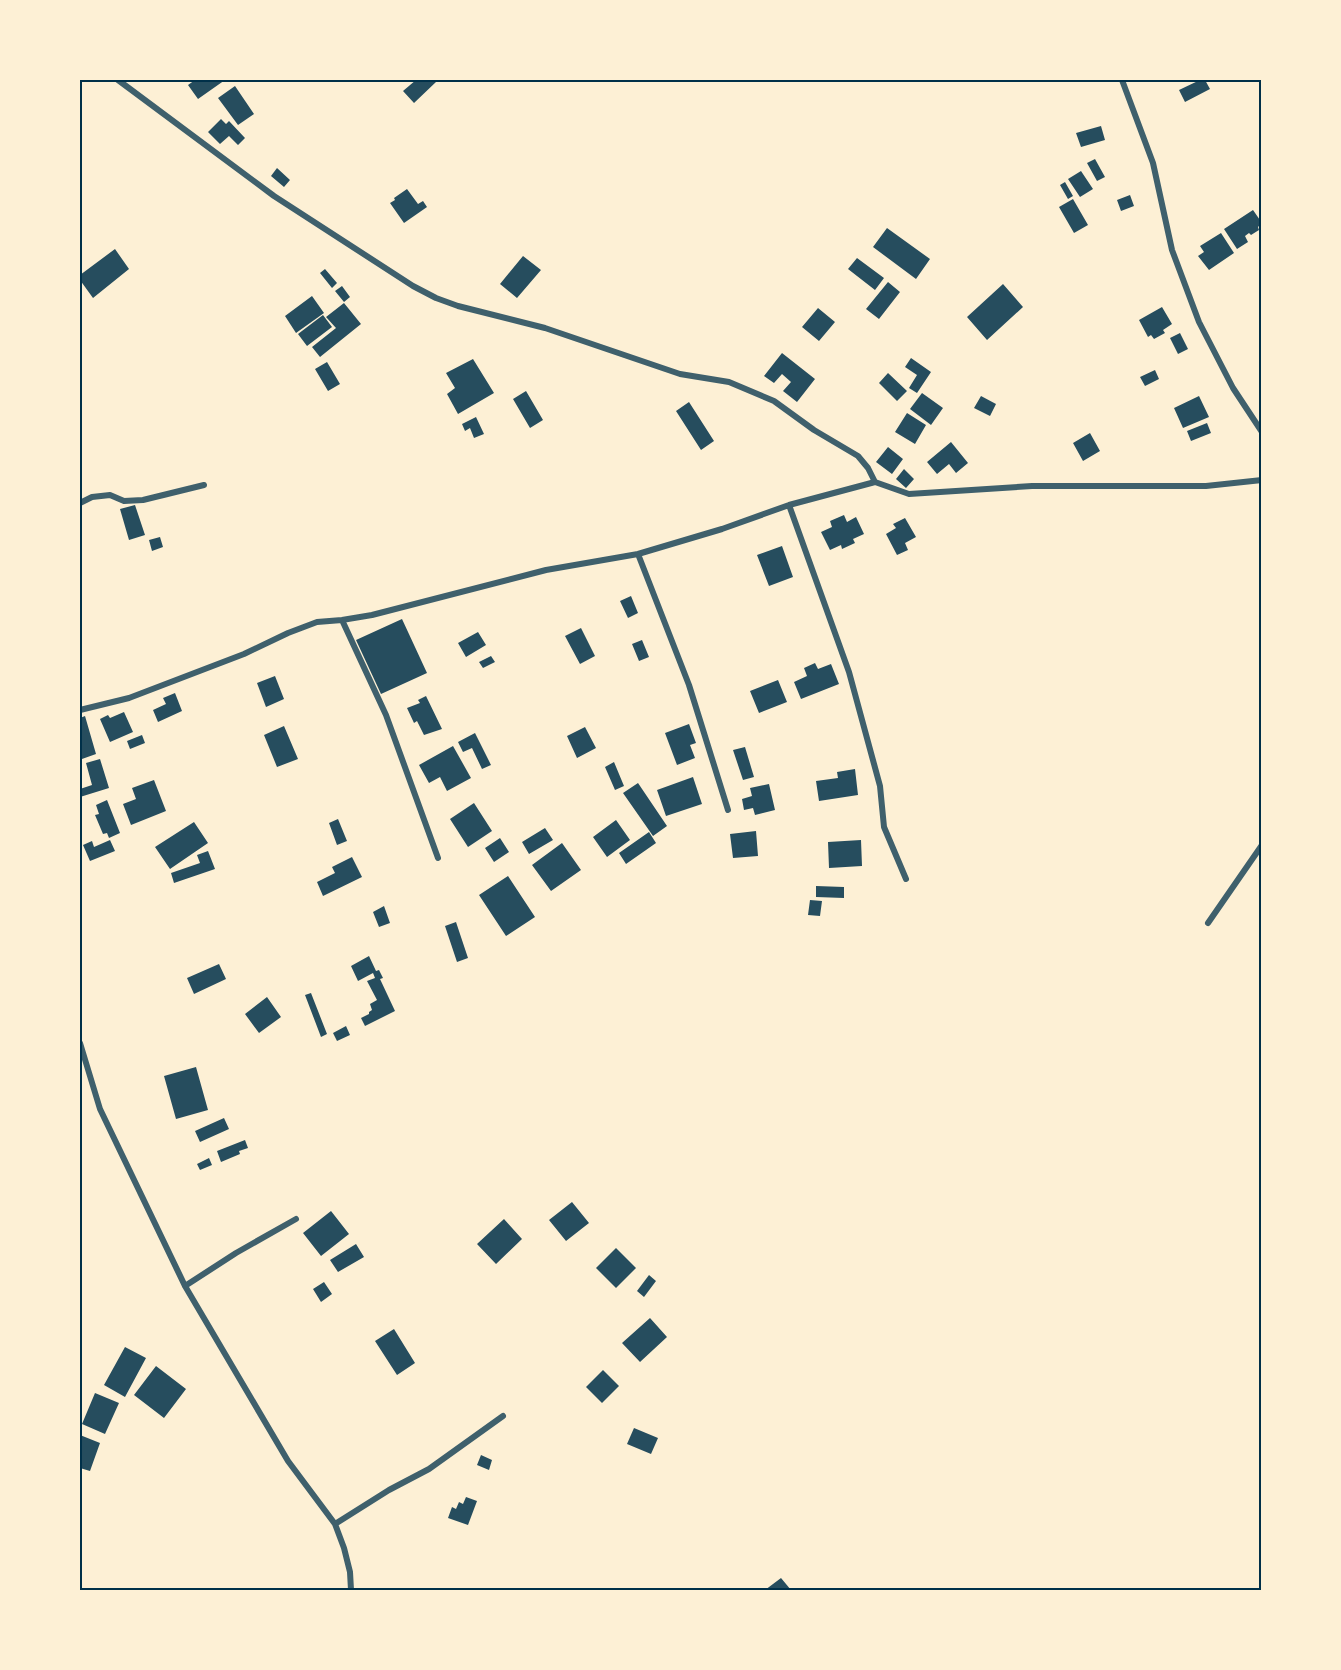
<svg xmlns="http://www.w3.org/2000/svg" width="1341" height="1670" viewBox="0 0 1341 1670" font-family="'Source Sans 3',sans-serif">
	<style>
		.building { fill: #264d5e }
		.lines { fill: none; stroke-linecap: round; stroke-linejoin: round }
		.minor { stroke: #3f606c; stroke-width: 6 }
		.neatline { fill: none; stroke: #003049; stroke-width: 2 }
	</style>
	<rect width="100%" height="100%" fill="#fdf0d5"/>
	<path class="building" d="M195 80H225L198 99 188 85Z
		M416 80H434L436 82 414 103 403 91Z
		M1200 80H1205L1210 89 1185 102 1179 90Z
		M235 86 254 114 238 125 218 98Z
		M221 119 226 124 229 121 245 138 238 145 229 136 220 144 208 132Z
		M1101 126 1105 140 1081 147 1076 133Z
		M1095 159 1105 177 1097 181 1087 163Z
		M277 168 290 180 284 187 271 176Z
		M1081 171 1093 189 1080 197 1068 179Z
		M1065 182 1073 196 1068 199 1060 185Z
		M407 189 418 204 423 201 427 207 404 223 390 203 395 200 394 198Z
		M1130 195 1134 206 1121 211 1117 200Z
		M1073 199 1088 225 1074 233 1059 207Z
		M1253 210 1262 223 1258 227 1259 230 1251 235 1249 233 1245 236 1248 242 1237 249 1224 229Z
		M887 228 930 259 916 279 873 247Z
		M1221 233 1234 253 1209 270 1198 256 1204 252 1200 246Z
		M115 249 129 269 93 298 80 280V275Z
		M523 256 541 270 517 298 500 284Z
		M857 258 884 278 875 290 848 269Z
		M325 269 337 283 332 288 320 273Z
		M888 282 900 292 879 319 866 309Z
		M1003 284 1023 307 987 340 967 317Z
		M342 286 350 297 344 302 335 291Z
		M312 296 324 313 296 333 285 316Z
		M344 303 361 324 320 357 312 347 336 328 326 317Z
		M1162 307 1172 324 1163 330 1165 333 1154 339 1151 335 1148 337 1139 320Z
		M818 308 835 322 819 341 802 327Z
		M323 315 332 327 307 346 298 334Z
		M1180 333 1188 349 1178 354 1170 338Z
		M782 353 815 379 797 402 783 391 791 382 782 374 774 383 764 376Z
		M911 358 931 372 917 393 909 388 917 375 905 367Z
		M473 359 494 393 458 414 447 394 455 388 446 373Z
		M327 362 340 384 328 391 315 369Z
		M1155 370 1159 379 1145 386 1140 377Z
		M888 373 907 391 897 401 879 383Z
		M526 391 543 420 530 428 513 399Z
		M922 393 943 408 931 425 910 409Z
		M981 396 996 404 990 416 974 408Z
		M1199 396 1209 417 1183 428 1174 408Z
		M689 402 714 441 701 450 676 411Z
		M907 413 926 425 915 444 895 432Z
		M476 417 484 434 474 438 470 428 465 431 462 424Z
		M1207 423 1211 433 1191 441 1187 431Z
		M1090 433 1100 451 1083 461 1073 443Z
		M951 442 968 463 956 473 949 464 937 474 927 462Z
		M888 447 903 459 892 474 876 462Z
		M904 469 914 479 906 488 896 479Z
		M135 505 145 535 129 540 120 509Z
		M844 515 847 522 856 517 864 534 853 539 855 543 842 549 841 545 830 550 821 532 832 527 830 521Z
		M905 518 916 537 905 543 908 550 897 555 886 534 896 528 893 524Z
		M160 537 163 547 152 551 149 540Z
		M782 546 793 577 769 586 757 555Z
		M631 596 638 613 628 618 620 601Z
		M402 619 427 673 381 694 356 640Z
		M581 628 595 656 580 664 565 636Z
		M478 632 486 645 466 657 458 643Z
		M642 640 649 657 639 661 632 644Z
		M491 656 495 662 483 668 479 662Z
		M815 663 818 669 831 664 839 684 801 699 794 682 807 676 804 668Z
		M275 676 284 699 266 707 257 683Z
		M778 680 787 702 759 713 750 691Z
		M175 693 182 711 158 722 153 710 166 704 163 698Z
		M426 696 442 729 424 735 417 721 414 723 407 708 420 703 418 700Z
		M124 712 133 732 110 742 100 719 108 715 110 718Z
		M85 716 96 754 82 759 80 752V718Z
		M689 724 696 743 690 745 695 758 677 765 665 733Z
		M284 726 298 759 277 767 264 735Z
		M585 727 596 748 577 758 567 736Z
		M475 733 491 765 482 769 472 748 463 752 458 742Z
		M142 735 145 743 130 749 127 741Z
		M453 746 471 778 447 791 440 777 429 783 419 765Z
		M745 747 754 777 743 780 733 750Z
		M100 759 109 788 80 797V789L92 785 86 763Z
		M614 762 624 786 615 790 605 767Z
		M855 769 858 795 819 801 816 781 838 778 837 772Z
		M693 777 702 804 666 816 657 790Z
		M154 780 166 811 131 825 123 804 136 799 132 788Z
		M638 783 667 826 653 836 623 793Z
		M769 784 775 810 755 815 753 808 744 810 742 799 752 796 750 788Z
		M107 800 120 833 109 838 107 833 103 834 95 815 99 814 96 805Z
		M474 803 492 831 468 847 450 819Z
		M338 819 347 841 337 845 329 823Z
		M616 820 630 840 607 857 593 837Z
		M194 822 208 843 170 869 155 847Z
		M545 828 553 840 529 854 522 842Z
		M756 831 758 856 733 858 730 834Z
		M649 832 656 843 626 864 619 853Z
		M500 838 509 852 494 862 485 848Z
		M110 840 115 851 90 861 83 845 92 841 94 847Z
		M861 840 862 866 829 868 828 842Z
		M562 843 581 870 551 891 532 865Z
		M208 851 215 869 174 883 171 873 200 863 197 855Z
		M352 857 362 877 323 896 317 882 335 873 332 867Z
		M508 876 535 917 506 936 479 895Z
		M816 886 844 887V898L816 897Z
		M810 900 822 901 820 916 808 915Z
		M384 906 390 923 379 927 373 912Z
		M456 922 468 958 457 962 445 926Z
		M369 956 376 971 379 970 383 978 380 979 395 1011 365 1026 361 1018 369 1014V1012L372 1010 370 1004 377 1000 367 981 375 978 373 973 358 981 351 966Z
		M219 964 226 979 194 994 187 978Z
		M311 993 327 1034 321 1037 305 995Z
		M267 997 281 1017 259 1033 245 1014Z
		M346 1026 350 1035 337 1041 333 1033Z
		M196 1067 208 1110 176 1119 164 1076Z
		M224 1118 229 1129 200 1142 195 1131Z
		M245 1140 248 1148 239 1151 240 1154 221 1162 217 1151Z
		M209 1158 212 1165 200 1170 197 1164Z
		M572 1202 589 1223 566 1241 549 1220Z
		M331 1211 349 1234 321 1256 303 1233Z
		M504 1219 522 1239 496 1264 477 1244Z
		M356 1244 364 1257 338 1272 330 1260Z
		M616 1248 636 1268 616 1288 596 1268Z
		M649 1275 656 1281 644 1297 637 1291Z
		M324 1282 332 1294 321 1302 313 1289Z
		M650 1318 667 1337 640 1362 622 1343Z
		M394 1329 415 1363 397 1375 375 1341Z
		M125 1347 146 1358 125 1397 104 1385Z
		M156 1366 186 1389 164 1418 134 1395Z
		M603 1370 619 1386 602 1403 586 1387Z
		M95 1393 119 1403 105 1434 82 1424Z
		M634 1428 658 1438 651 1454 627 1444Z
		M80 1435 100 1443 90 1471 80 1468Z
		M481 1455 492 1460 489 1470 477 1465Z
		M466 1497 477 1501 468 1525 448 1518 452 1507 456 1509 459 1502 463 1504Z
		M781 1578 791 1590H765Z"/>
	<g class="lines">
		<path class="minor" d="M118 80 274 196 413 286 436 298 458 306 545 328 680 374 729 382 774 401 814 430 858 456 868 468 875 482
			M1122 80 1153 163 1172 250 1199 322 1233 388 1262 432
			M80 503 92 497 110 495 124 501 143 500 204 485
			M789 505 849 672 880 786 884 827 906 879
			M638 554 689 685 728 810
			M342 620 386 715 438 858
			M80 710 129 698 244 654 288 633 317 622 342 620 372 615 546 570 638 554 722 529 789 505 875 482 909 494 1032 486H1206L1262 480
			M1208 923 1262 845
			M80 1043 100 1109 185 1286 288 1461 335 1524 344 1548 350 1572 351 1590
			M185 1286 236 1253 296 1219
			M335 1524 389 1490 429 1469 503 1416"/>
	</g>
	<rect width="1341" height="1670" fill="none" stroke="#fdf0d5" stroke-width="162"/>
	<rect x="81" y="81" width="1179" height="1508" class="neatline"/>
</svg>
